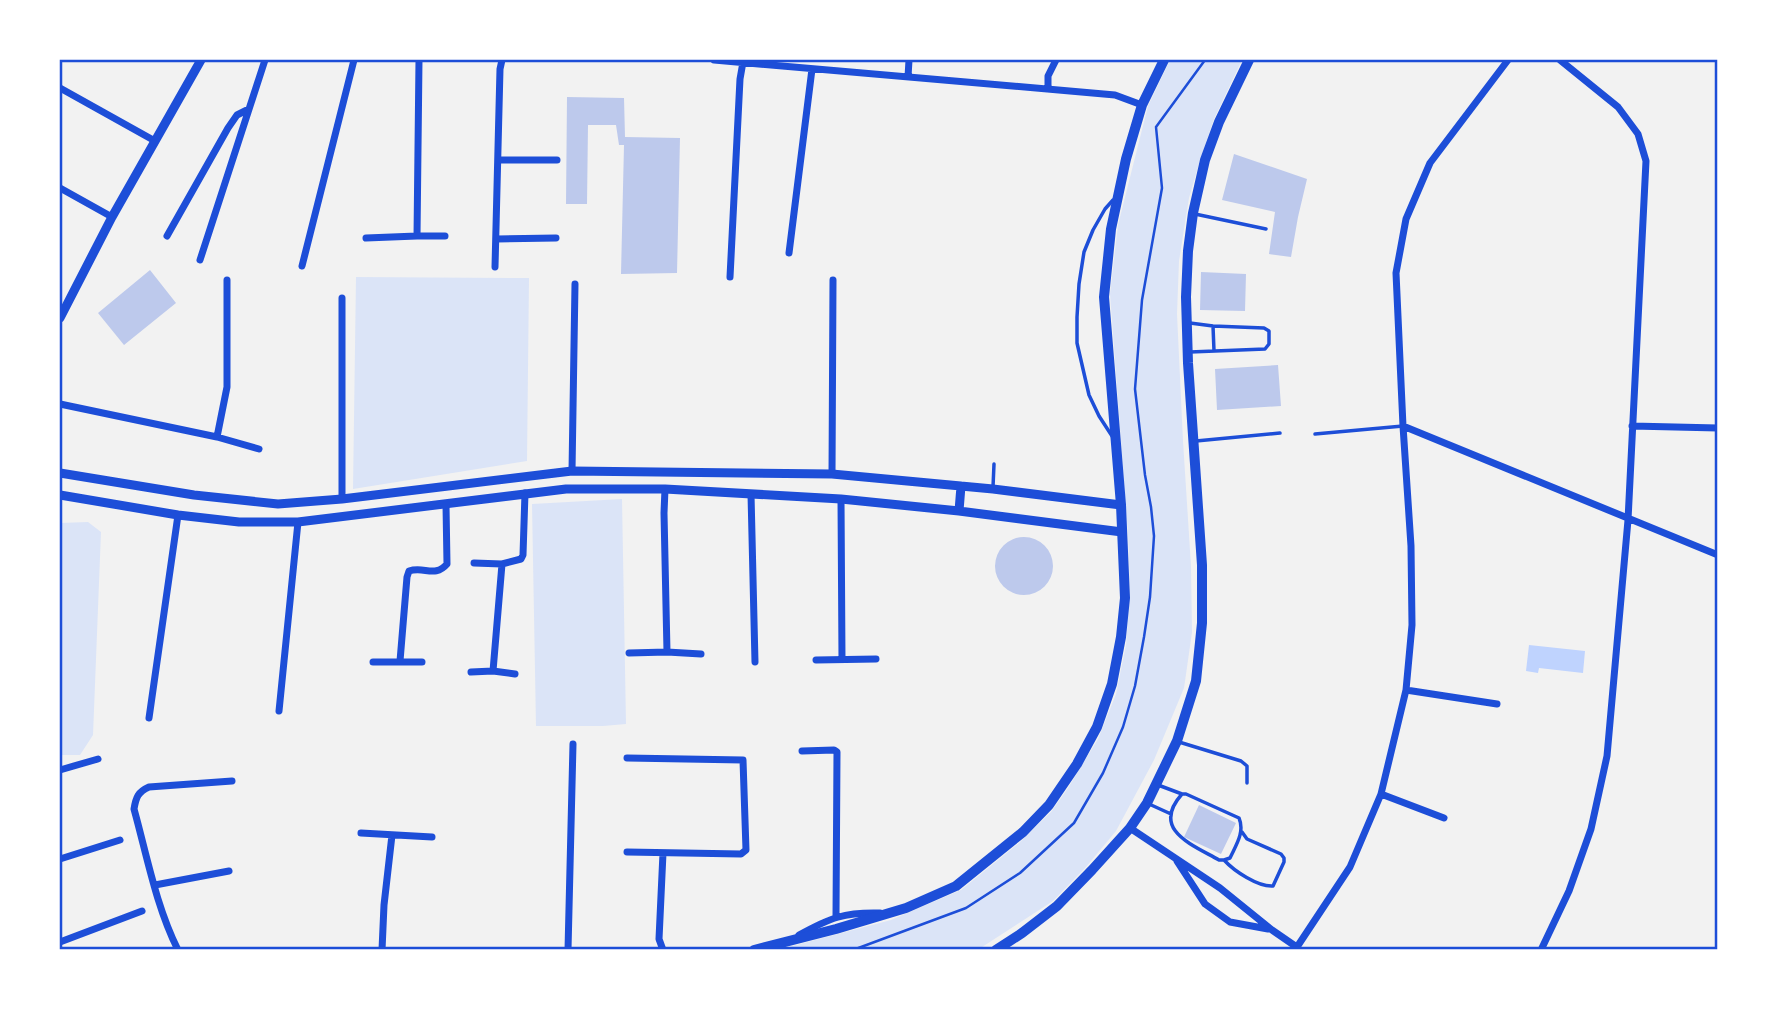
<svg xmlns="http://www.w3.org/2000/svg" width="1777" height="1009" viewBox="0 0 1777 1009" font-family="'Noto Sans',sans-serif">
	<style>
		.green { fill: #dbe4f7 }
		.water { fill: #bfd3fe }
		.building { fill: #bdc9ec }
		.lines { fill: none; stroke-linecap: round; stroke-linejoin: round }
		.path { stroke: #1d4ed8; stroke-width: 2.5 }
		.service { stroke: #1d4ed8; stroke-width: 3.5 }
		.minor { stroke: #1d4ed8; stroke-width: 7 }
		.tertiary { stroke: #1d4ed8; stroke-width: 9 }
		.primary { stroke: #1d4ed8; stroke-width: 10 }
		.neatline { fill: none; stroke: #1d4ed8; stroke-width: 2.5 }
	</style>
	<rect width="100%" height="100%" fill="#f2f2f2"/>
	<path class="green" d="M1170 60H1242L1214 119 1201 157 1189 198 1179 261 1177 314 1183 441 1191 566 1192 632 1184 688 1154 760 1116 831 1086 867 1053 901 979 949 777 950 891 920 961 890 1019 843 1051 812 1068 788 1098 739 1116 694 1126 645 1130 593 1128 534 1110 294 1118 225 1148 106Z
		M356 277 529 278 527 461 353 489Z
		M622 499 626 724 603 726H536L532 504Z
		M88 522 101 532 93 735 80 755H60V523Z"/>
	<path class="water" d="M1529 645 1585 651 1583 673 1539 668 1538 673 1526 671Z"/>
	<path class="building" d="M567 97 624 98 625 137 680 138 677 273 621 274 624 145H619L616 125H588L587 204H566Z
		M1234 154 1307 179 1298 217 1291 257 1269 254 1275 212 1222 200Z
		M150 270 176 303 124 345 98 313Z
		M1201 272 1246 274 1245 311 1200 310Z
		M1278 365 1281 406 1217 410 1215 369Z
		M995 566a29 29 0 1 1 58 0a29 29 0 1 1-58 0Z
		M1199 805 1236 823 1221 854 1184 837Z"/>
	<g class="lines">
		<path class="path" d="M853 950 966 908 1020 873 1074 823 1103 773 1123 727 1135 686 1144 637 1150 597 1154 536 1151 507 1145 475 1135 389 1142 300 1162 188 1156 127 1205 60"/>
		<path class="service" d="M1195 214 1266 229
			M1190 323 1213 326 1264 328 1269 331V344L1265 349 1190 352
			M1213 326 1214 351
			M1315 434 1403 426
			M1112 436 1099 416 1089 395 1077 343V317L1079 284 1084 252 1093 230 1105 209 1113 200
			M1196 441 1280 433
			M993 487 994 464
			M1179 742 1241 761 1247 766V783
			M1158 785 1182 794
			M1182 794H1186L1239 818C1245 832 1236 845 1230 858L1224 860H1219C1193 845 1150 830 1182 794Z
			M1149 804 1171 814
			M1224 860C1234 871 1258 887 1273 886L1284 862V858L1281 854 1247 839 1242 832"/>
		<path class="minor" d="M714 60 1115 95 1142 105
			M908 77 909 60
			M60 88 155 141
			M1048 89V76L1056 60
			M498 160H557
			M60 188 112 217
			M167 236 228 128 237 115 249 109
			M417 236 419 60
			M366 238 417 236H445
			M497 239 556 238
			M789 253 812 69
			M200 260 265 60
			M302 266 354 60
			M495 267 500 69 502 60
			M730 277 740 79 743 62
			M60 404 217 437 259 449
			M1403 426 1718 555
			M1632 426 1718 428
			M217 437 227 387V280
			M572 471 575 284
			M832 474 833 280
			M665 489 664 513 667 652
			M751 494 755 662
			M342 499V298
			M841 499 842 659
			M474 563 502 564 521 559 523 555 525 493
			M629 653 667 652 701 654
			M816 660 876 659
			M400 661 407 577 409 571C424 566 435 578 447 564L446 505
			M373 662H422
			M493 671 502 564
			M471 672 493 671 515 674
			M1406 690 1497 704
			M279 711 298 522
			M149 718 178 515
			M802 751 834 750 837 752 836 916
			M60 770 98 759
			M1381 794 1444 818
			M1130 828 1220 888 1272 930 1301 950
			M361 833 432 837
			M627 852 741 854 746 850 743 760 627 758
			M663 853 659 939 663 950
			M60 859 120 840
			M1177 861 1205 904 1230 922 1268 929
			M155 885 229 871
			M799 935C830 918 844 912 880 913
			M60 942 142 911
			M1297 947 1350 867 1381 794 1406 690 1412 625 1411 546 1403 426 1396 273 1406 219 1430 163 1508 60
			M178 950C156 906 147 856 134 809 136 797 138 792 149 787L232 781
			M382 950 384 905 392 835
			M568 950 573 744
			M1541 950 1569 891 1591 829 1607 756 1628 520 1646 161 1638 134 1618 107 1560 60"/>
		<path class="tertiary" d="M60 318 112 217 201 60
			M60 473 194 495 278 504 342 499 572 471 832 474 993 489 1121 505
			M60 495 178 515 239 522H298L566 489H665L841 499 959 511 1122 532
			M959 511 961 486"/>
		<path class="primary" d="M754 950 836 929 906 908 956 886 1023 832 1049 805 1077 764 1097 727 1112 684 1121 637 1125 598 1121 505 1104 297 1111 229 1126 159 1142 105 1164 60
			M996 950 1022 933 1057 906 1092 870 1130 828 1147 803 1177 741 1196 681 1202 623V565L1188 363 1186 297 1188 251 1193 213 1205 160 1219 122 1249 60"/>
	</g>
	<rect width="1777" height="1009" fill="none" stroke="#ffffff" stroke-width="122"/>
	<rect x="61" y="61" width="1655" height="887" class="neatline"/>
</svg>
